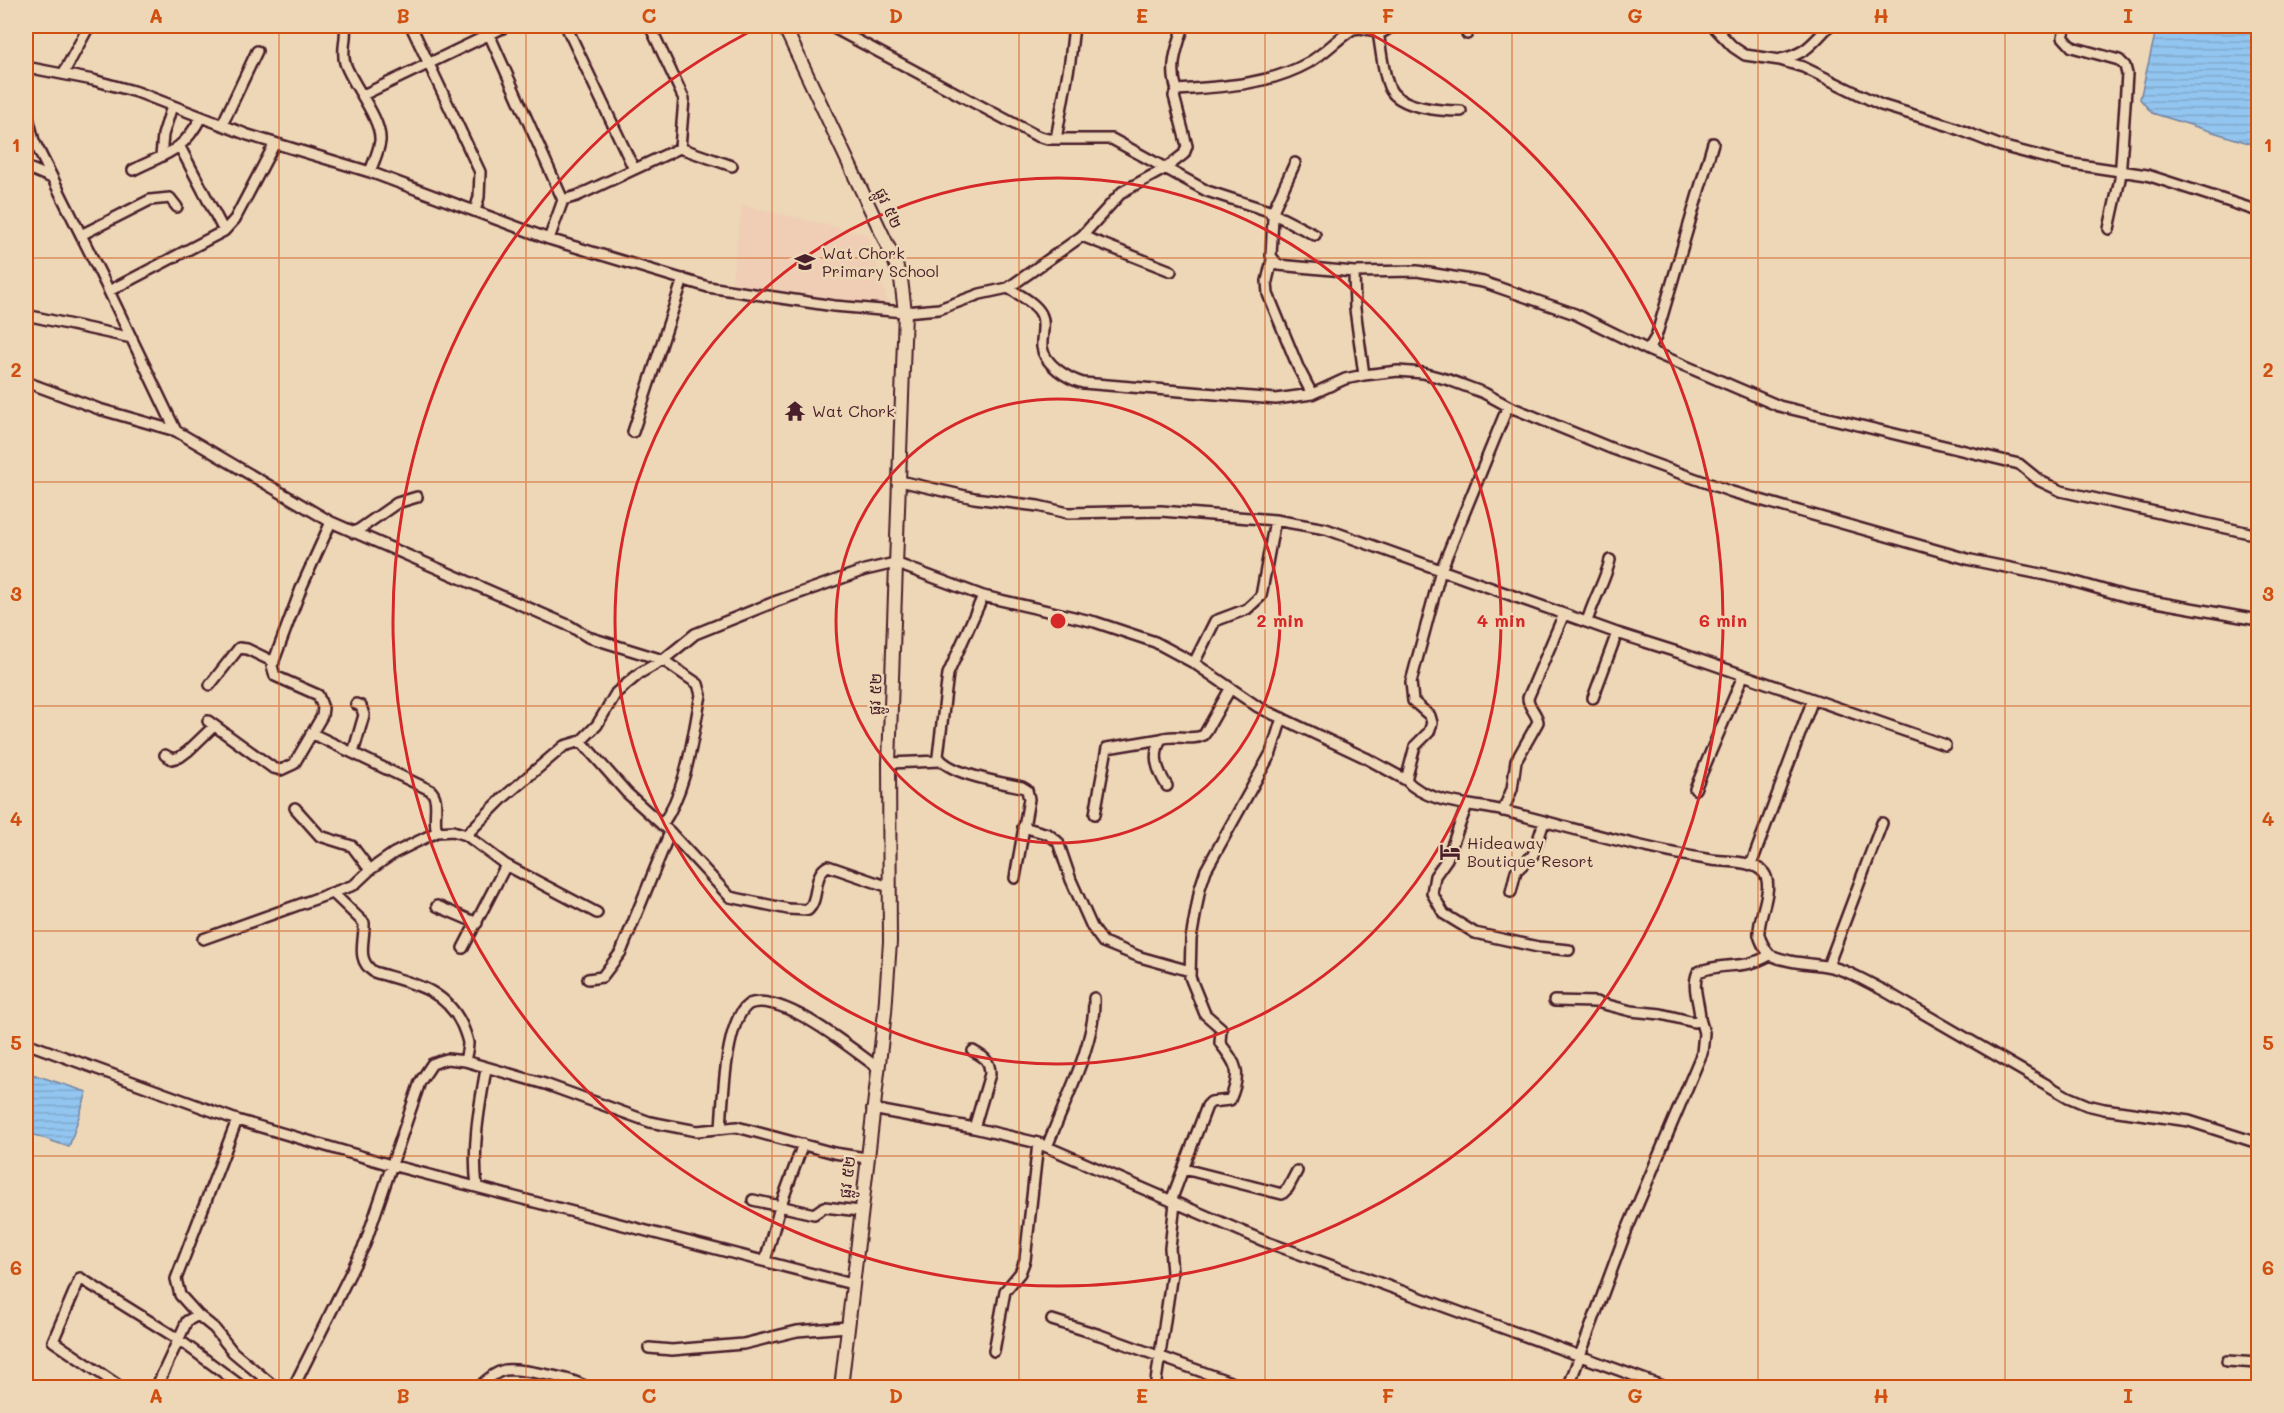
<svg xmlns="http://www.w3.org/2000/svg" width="2284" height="1413" viewBox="0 0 2284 1413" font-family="Mali,'Noto Sans Khmer',sans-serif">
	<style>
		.built { fill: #efceb5 }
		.water { fill: url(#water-rules); stroke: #7583a1; stroke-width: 1.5 }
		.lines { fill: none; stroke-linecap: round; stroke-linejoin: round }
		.minor-casing { stroke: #4a1f2b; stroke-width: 14 }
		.tertiary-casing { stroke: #4a1f2b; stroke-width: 16 }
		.minor { stroke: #edd7b6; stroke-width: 9 }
		.tertiary { stroke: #edd7b6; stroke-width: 12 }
		.grid { fill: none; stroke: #d05011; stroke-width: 1.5; stroke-opacity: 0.55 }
		.ring { fill: none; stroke: #d62828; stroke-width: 3 }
		.labels { text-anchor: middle; stroke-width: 5; stroke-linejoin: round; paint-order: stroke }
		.street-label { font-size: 16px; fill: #4a1f2b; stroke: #edd7b6 }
		.poi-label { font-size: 16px; fill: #4a1f2b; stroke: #edd7b6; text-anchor: start }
		.centre { fill: #d62828; stroke: #edd7b6; stroke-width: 3 }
		.ring-label { font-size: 18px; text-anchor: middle; font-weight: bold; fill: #d62828; stroke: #edd7b6; stroke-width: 5; stroke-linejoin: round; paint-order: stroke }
		.neatline { fill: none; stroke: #d05011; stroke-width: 2 }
		.grid-label { font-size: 20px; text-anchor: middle; font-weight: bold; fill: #d05011 }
	</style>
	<defs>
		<pattern id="water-rules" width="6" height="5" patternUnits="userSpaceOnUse" patternTransform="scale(1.5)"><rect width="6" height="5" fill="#92c5ef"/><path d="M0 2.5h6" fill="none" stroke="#7fa9cd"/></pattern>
	</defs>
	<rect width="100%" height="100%" fill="#edd7b6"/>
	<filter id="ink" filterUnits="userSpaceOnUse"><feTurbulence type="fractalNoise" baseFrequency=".0167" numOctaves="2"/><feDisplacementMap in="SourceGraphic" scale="12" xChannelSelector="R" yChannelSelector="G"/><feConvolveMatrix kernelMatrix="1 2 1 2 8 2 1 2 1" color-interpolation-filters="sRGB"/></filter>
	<g filter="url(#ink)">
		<path class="built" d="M742 205 869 235 888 305 731 288Z"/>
		<path class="water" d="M2157 26H2258V146L2152 113 2140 99Z
			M26 1072 87 1092 69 1147 26 1132Z"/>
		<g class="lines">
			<g class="minor-casing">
				<path id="minor" d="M345 26C347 39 341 50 345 63 351 83 382 119 380 141 379 151 373 163 370 172
					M411 26 480 172 479 197 475 211
					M566 26 634 169
					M650 26 684 99 680 148
					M830 26 1037 136 1048 139H1112L1207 191 1269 211 1273 217 1271 256 1278 265 1354 272 1417 271 1483 282 1575 314 1648 350 1656 337 1713 143
					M1466 26 1467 34
					M1713 26 1733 47 1745 55 1780 60 1803 67 1881 105 1950 126 2001 146 2066 163 2147 175 2258 211
					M2066 26 2063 37 2072 47 2119 60 2125 66 2127 74 2120 179 2109 229
					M1378 32C1381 49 1383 75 1390 89 1400 108 1441 111 1461 111
					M489 34 563 200 549 239
					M1781 59C1806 54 1813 43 1829 26
					M26 67 93 80 137 92 248 135 370 172 549 239 708 287 834 306 905 312 939 309 980 294 1008 288 1082 236 1122 192 1166 168 1184 154 1187 146 1174 96 1177 90C1221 87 1269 85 1308 63 1324 54 1337 39 1353 29L1360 28 1383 32 1393 26
					M63 74 89 26
					M1177 90C1169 67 1177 47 1184 26
					M363 95 507 26
					M26 109 34 141 105 283 176 431 331 522 570 626 588 637 663 660 698 684 701 695C692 738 688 787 662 825
					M222 125 257 51
					M1056 139 1070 61 1074 26
					M180 147 224 231
					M680 148 732 166
					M161 156 163 135 172 106
					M1295 163 1272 213 1315 235
					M26 167 52 178
					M133 170C167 153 183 152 201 117
					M563 200 577 196 680 148
					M81 235 150 200 170 198 177 207
					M1082 236 1171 271
					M1272 260 1267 281 1268 294 1298 367 1312 394
					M1354 272 1355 309 1364 375
					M1008 288C1018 294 1036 303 1041 314 1046 323 1041 337 1042 347 1044 364 1068 379 1083 383L1276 399 1312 394 1345 379 1364 375 1398 371 1423 373 1449 380 1484 393 1508 406 1613 449 1732 492 1971 560 2065 579 2128 597 2258 620
					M109 291 224 231 235 219 275 143
					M26 315 132 338
					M1648 350 1779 406 2019 464 2040 481 2061 491 2258 535
					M26 382 99 409 176 431
					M633 432 683 279
					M900 481 974 498 1038 506 1068 513 1161 511 1275 520 1326 529 1617 633 1680 653 1945 745
					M354 533 397 503 417 497
					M983 596 948 674 938 756C947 774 1003 783 1022 787L1027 790 1029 799 1015 878
					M1587 622C1593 600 1605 582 1610 560
					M1194 663 1215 621 1247 609 1261 596 1275 520
					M210 685 239 648 247 649 274 662
					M1593 698 1617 633
					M208 721 273 768 281 770 294 764 322 716 323 708 318 695 275 676 272 666 302 586 331 522
					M311 733 430 790C441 799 432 819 437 832L453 831 466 835 504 797 564 746 581 741 597 725 616 693 640 673 663 660 695 634 777 601 865 570 895 563 983 596 1095 622 1155 642 1194 663 1258 707 1366 758 1406 780C1427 804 1475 804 1504 811 1573 828 1641 849 1712 860 1726 862 1754 860 1764 873 1775 888 1757 918 1759 935 1761 943 1765 949 1770 955 1789 963 1806 963 1826 966 1846 969 1865 981 1883 990L2068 1097 2087 1105 2104 1109 2189 1121 2258 1143
					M581 741 627 793 670 832 730 897 788 909 808 910C820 899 812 874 828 866L889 887
					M353 753 364 715 361 706 356 704
					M165 755 172 759 180 757 188 751 214 726
					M889 763 940 761
					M1406 780 1415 746 1429 732 1432 723 1430 716 1413 701 1411 682 1441 570 1508 406
					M1167 786C1157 770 1152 756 1161 739 1175 733 1190 742 1204 735L1230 689
					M1695 789 1743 676
					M1467 805 1447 859 1435 876 1432 893 1444 914 1475 933 1538 947 1569 950
					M295 808 320 836 352 846 370 870
					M1503 811 1512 789 1516 761 1538 722C1537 713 1528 707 1528 698L1564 614
					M1095 814 1107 748 1161 739
					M1023 827 1048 834 1058 842 1071 880 1092 927 1103 942 1140 957 1190 971
					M466 835 506 865 597 913
					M1751 865 1813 699
					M1511 892 1516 871 1533 855 1544 822
					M334 894 364 923C365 941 355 960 374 972 410 983 444 987 462 1025 464 1030 467 1037 468 1043 468 1049 466 1055 465 1061
					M437 906 477 923
					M203 939 354 885 371 869 394 853 437 832
					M463 948 506 865
					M1828 966 1882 823
					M588 979 602 977 621 952 670 832
					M1554 1001 1596 1002 1631 1011 1661 1014 1694 1022 1700 1019C1700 1003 1691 987 1698 972 1724 961 1743 971 1770 955
					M26 1043 237 1120 391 1165 852 1284
					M973 1051C984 1057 990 1060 990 1074L974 1128
					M872 1109 974 1128 1038 1143 1264 1241 1668 1388
					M237 1120 176 1279 180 1295 198 1315 214 1328 233 1352 276 1388
					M721 1128C723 1101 725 1020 749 1004 782 991 850 1048 877 1067
					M1047 1147C1063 1104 1096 1044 1094 998
					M1184 1169 1282 1194 1288 1188 1297 1171
					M477 1187C472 1146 479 1109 486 1069
					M753 1200 814 1214 824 1207 860 1211
					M1171 1201 1207 1106 1211 1102 1230 1100C1242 1072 1237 1065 1220 1043L1221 1028 1205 1014 1190 977 1191 939 1200 888 1206 870 1271 753 1282 718
					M765 1261 780 1207 803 1144
					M1052 1320 1100 1335 1247 1388
					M649 1348 672 1350 743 1344 797 1331 847 1327
					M994 1351 1005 1291 1020 1273 1025 1260 1038 1143
					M2227 1361 2258 1363
					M122 1388 53 1341 80 1278 178 1339 244 1388
					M156 1388 187 1321 198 1315
					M293 1388 365 1244 420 1082 432 1064 440 1061 447 1059 465 1061 545 1084 650 1122 697 1131 737 1127 834 1153 866 1158
					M478 1388C486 1380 495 1372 505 1370 518 1368 579 1379 587 1388
					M1155 1388 1172 1273 1170 1248 1175 1203
					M1568 1388 1624 1237 1702 1053 1704 1033 1700 1019"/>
			</g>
			<g class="tertiary-casing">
				<path id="tertiary" d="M784 26 893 257 901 279 905 312 889 763 890 942 885 1012 841 1388"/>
			</g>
			<use href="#minor" class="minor"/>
			<use href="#tertiary" class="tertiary"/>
		</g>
	</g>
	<path class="grid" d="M279 26V1388M526 26V1388M772 26V1388M1019 26V1388M1265 26V1388M1512 26V1388M1758 26V1388M2005 26V1388M26 258H2258M26 482H2258M26 706H2258M26 931H2258M26 1156H2258"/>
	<g class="ring">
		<circle cx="1058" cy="621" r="222"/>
		<circle cx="1058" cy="621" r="443"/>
		<path d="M1355 26A665 665 0 1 1 761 26"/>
	</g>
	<defs>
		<g id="school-bare" transform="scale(1.62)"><path d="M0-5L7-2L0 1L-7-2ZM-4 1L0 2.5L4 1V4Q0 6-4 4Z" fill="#4a1f2b" stroke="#edd7b6" stroke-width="2.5" paint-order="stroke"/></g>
		<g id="temple-bare" transform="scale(1.62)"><path d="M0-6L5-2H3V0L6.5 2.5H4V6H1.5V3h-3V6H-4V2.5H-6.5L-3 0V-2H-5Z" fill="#4a1f2b" stroke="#edd7b6" stroke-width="2.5" paint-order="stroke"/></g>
		<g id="hotel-bare" transform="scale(1.62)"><path d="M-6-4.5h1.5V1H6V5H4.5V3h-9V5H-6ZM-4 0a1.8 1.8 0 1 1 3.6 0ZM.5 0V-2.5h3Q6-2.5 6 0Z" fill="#4a1f2b" stroke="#edd7b6" stroke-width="2.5" paint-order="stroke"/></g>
	</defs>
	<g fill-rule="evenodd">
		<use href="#school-bare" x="805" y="262"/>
		<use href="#temple-bare" x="795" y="411"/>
		<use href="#hotel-bare" x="1450" y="852"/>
	</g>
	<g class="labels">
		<g class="street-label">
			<text transform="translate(889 208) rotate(65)" y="6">ផ្លូវ ៥២</text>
			<text transform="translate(875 694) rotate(-88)" y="6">ផ្លូវ ៥២</text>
			<text transform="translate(847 1177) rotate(-83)" y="6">ផ្លូវ ៥២</text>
		</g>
		<g class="poi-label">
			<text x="822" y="259">Wat Chork<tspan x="822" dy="18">Primary School</tspan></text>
			<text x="812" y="417">Wat Chork</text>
			<text x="1467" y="849">Hideaway<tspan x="1467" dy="18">Boutique Resort</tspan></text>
		</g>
	</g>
	<circle cx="1058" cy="621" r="9" class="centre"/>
	<g class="ring-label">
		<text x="1280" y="627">2 min</text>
		<text x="1501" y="627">4 min</text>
		<text x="1723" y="627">6 min</text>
	</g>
	<rect width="2284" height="1413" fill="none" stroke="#edd7b6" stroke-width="66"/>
	<rect x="33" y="33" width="2218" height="1347" class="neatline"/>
	<g class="grid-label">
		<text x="156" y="23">A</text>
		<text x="403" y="23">B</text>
		<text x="649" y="23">C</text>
		<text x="896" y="23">D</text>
		<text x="1142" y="23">E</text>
		<text x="1388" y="23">F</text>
		<text x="1635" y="23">G</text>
		<text x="1881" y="23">H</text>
		<text x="2128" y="23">I</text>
		<text x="16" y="152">1</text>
		<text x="2268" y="152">1</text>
		<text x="16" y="377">2</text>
		<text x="2268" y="377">2</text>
		<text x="16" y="601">3</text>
		<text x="2268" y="601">3</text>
		<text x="16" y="826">4</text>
		<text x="2268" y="826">4</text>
		<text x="16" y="1050">5</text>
		<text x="2268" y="1050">5</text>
		<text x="16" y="1275">6</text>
		<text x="2268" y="1275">6</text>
		<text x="156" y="1403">A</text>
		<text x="403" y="1403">B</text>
		<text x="649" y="1403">C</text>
		<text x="896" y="1403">D</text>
		<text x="1142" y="1403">E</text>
		<text x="1388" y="1403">F</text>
		<text x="1635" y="1403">G</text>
		<text x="1881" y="1403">H</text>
		<text x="2128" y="1403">I</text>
	</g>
</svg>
